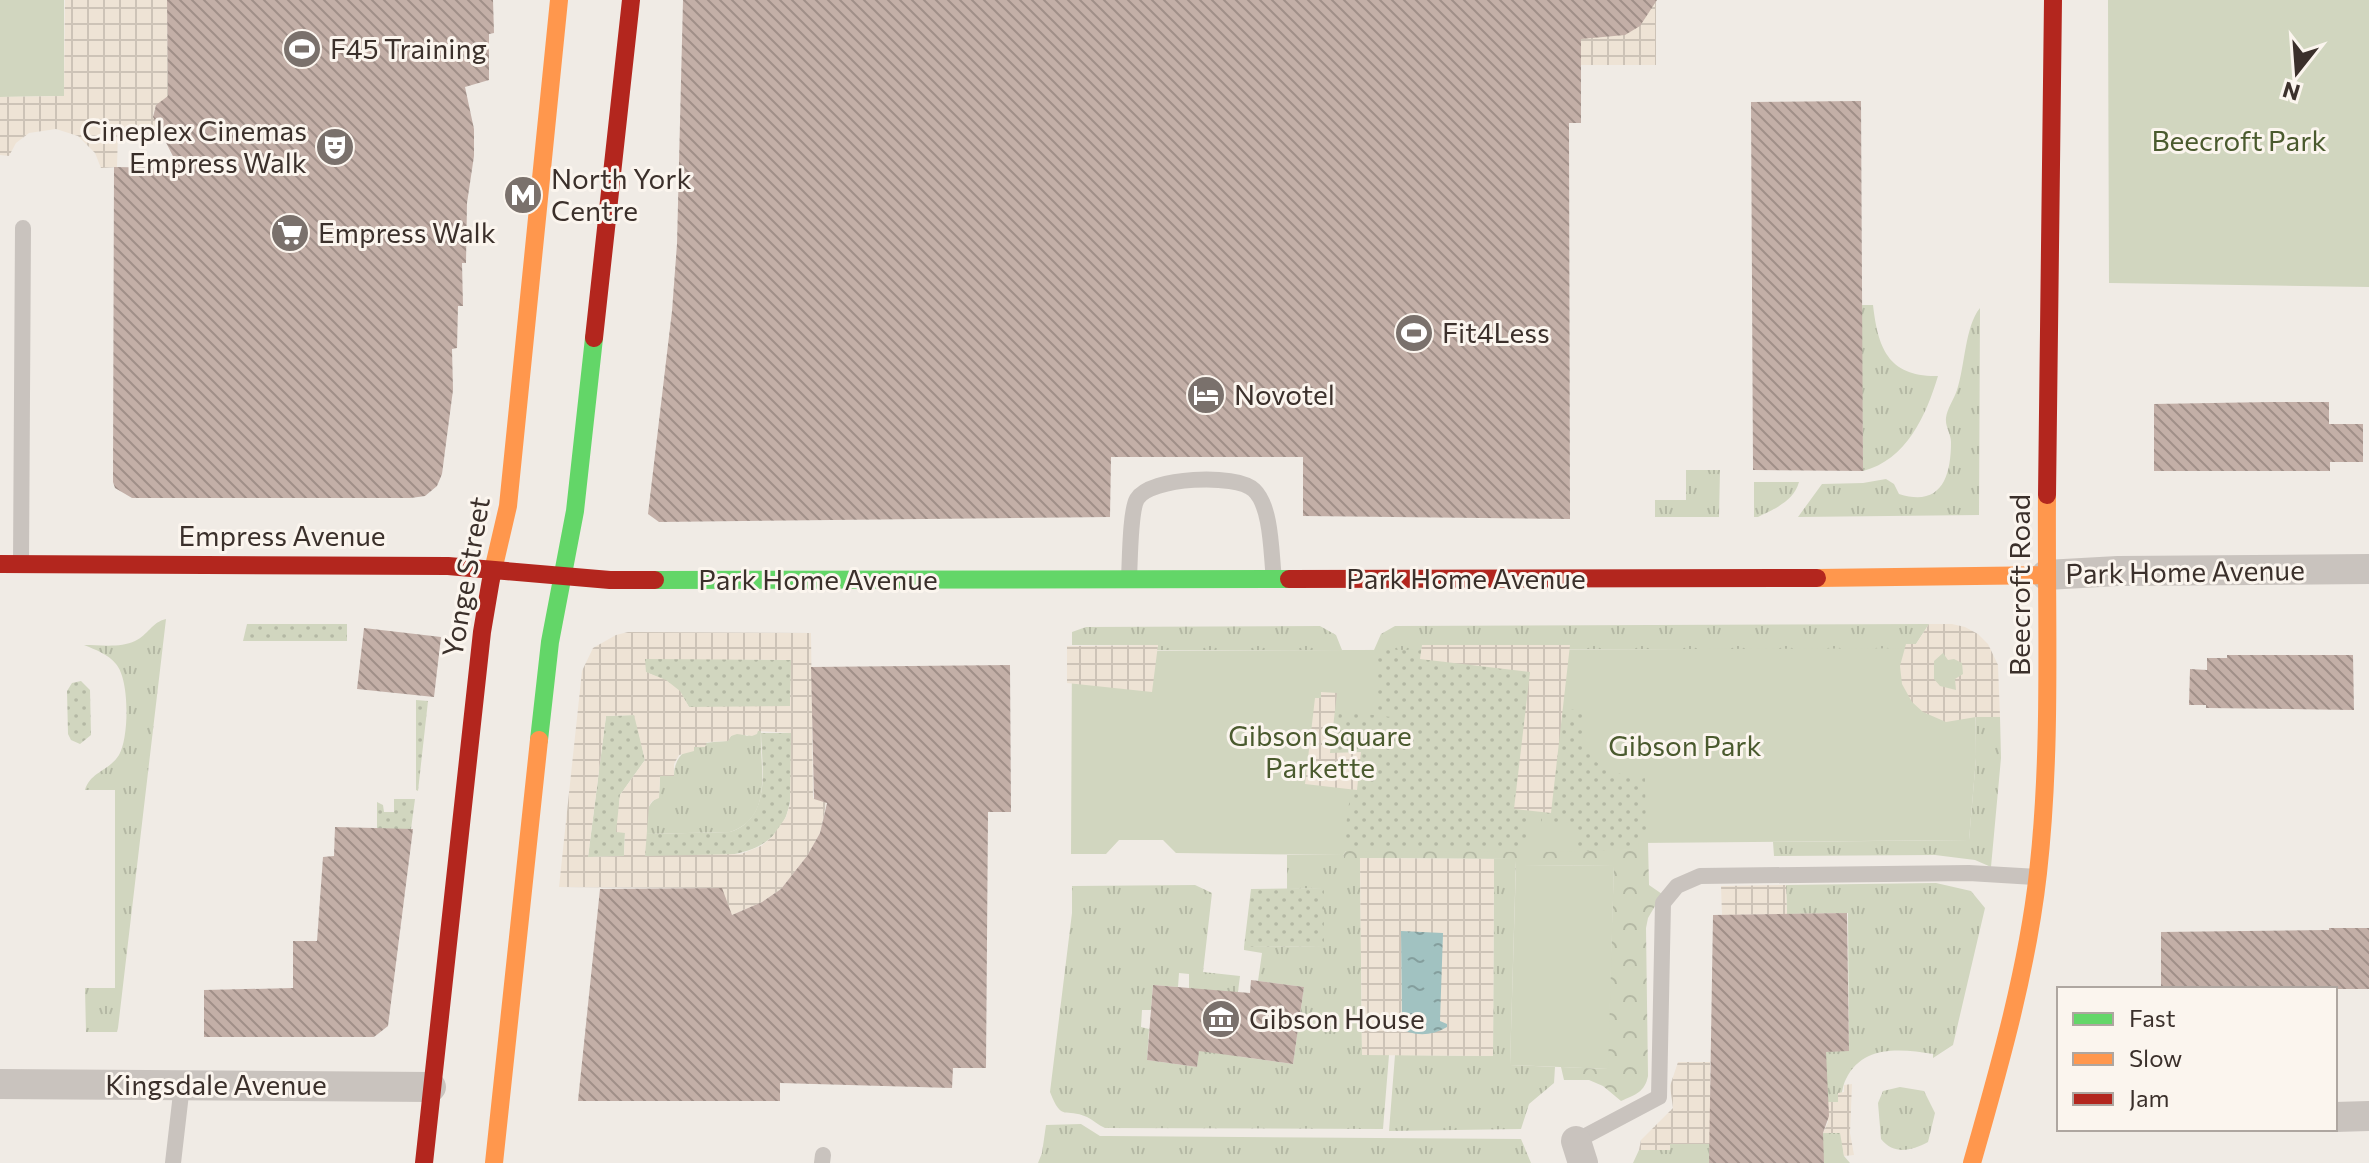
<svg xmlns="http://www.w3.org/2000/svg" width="2369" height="1163" viewBox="0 0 2369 1163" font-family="Commissioner,sans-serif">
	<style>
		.grass { fill: url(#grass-tufts) }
		.forest { fill: url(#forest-crowns) }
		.park { fill: #d1d6bf }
		.garden { fill: url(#garden-dots) }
		.plaza { fill: url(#plaza-grid); fill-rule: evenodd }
		.water { fill: url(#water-ripples) }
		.building { fill: url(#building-back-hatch) }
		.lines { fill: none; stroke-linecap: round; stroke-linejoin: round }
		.lane { stroke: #c9c3be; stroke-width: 16 }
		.street { stroke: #c9c3be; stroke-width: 30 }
		.fast { stroke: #63d668; stroke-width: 18 }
		.slow { stroke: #ff974d; stroke-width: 18 }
		.jam { stroke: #b3261e; stroke-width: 18 }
		.labels { text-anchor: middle; stroke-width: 6; stroke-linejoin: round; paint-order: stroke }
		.poi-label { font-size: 28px; fill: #3b302b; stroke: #fbf5ee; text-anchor: start }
		.park-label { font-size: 28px; fill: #4a5a2e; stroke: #fbf5ee }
		.street-label { font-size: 28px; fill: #3b302b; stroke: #fbf5ee }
	</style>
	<defs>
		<pattern id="grass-tufts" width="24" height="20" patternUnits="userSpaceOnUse" patternTransform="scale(2)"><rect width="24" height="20" fill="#d1d6bf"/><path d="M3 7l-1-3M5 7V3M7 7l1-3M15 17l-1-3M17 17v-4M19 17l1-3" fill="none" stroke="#b4b8a4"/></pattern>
		<pattern id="forest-crowns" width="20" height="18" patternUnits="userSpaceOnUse" patternTransform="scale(2)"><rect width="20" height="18" fill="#d1d6bf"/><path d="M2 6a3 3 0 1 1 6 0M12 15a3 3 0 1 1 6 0" fill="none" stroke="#b4b8a4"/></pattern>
		<pattern id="garden-dots" width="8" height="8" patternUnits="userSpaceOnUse" patternTransform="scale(2)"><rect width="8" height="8" fill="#d1d6bf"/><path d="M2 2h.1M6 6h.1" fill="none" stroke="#b4b8a4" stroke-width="1.8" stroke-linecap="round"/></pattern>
		<pattern id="plaza-grid" width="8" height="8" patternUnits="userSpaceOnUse" patternTransform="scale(2)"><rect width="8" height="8" fill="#eee3d5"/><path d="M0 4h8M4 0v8" fill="none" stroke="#cdc3b7"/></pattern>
		<pattern id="water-ripples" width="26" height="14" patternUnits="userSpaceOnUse" patternTransform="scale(2)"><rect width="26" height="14" fill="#a1c2c1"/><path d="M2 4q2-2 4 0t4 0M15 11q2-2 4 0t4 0" fill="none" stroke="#849e9d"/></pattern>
		<pattern id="building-back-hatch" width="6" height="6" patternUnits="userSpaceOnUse" patternTransform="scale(2)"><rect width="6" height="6" fill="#c3afa7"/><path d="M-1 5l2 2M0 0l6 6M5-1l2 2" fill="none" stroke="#a08f88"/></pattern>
	</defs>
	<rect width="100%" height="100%" fill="#f0ebe5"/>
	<path class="grass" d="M1861 305H1873C1878 348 1888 377 1938 376 1926 416 1906 460 1863 471Z
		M1980 308 1979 515 1798 517 1822 484 1863 483 1886 479 1894 484 1899 494C1940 507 1951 479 1951 442 1951 434 1945 427 1946 418 1947 409 1954 399 1957 390 1965 366 1965 326 1980 308Z
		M1686 470H1720L1719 517H1655V500H1686Z
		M1754 482H1799C1794 501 1774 509 1758 517H1754Z
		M166 619 118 1028 117 1032H86L85 988H115V790H85C90 772 109 771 119 755 129 738 130 680 116 664 108 654 96 650 84 645 100 645 121 648 135 641 148 635 152 622 166 619Z
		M1929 624 1916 644H1907L1905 649H1569V645H1423L1421 650H1374L1381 634 1395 626Z
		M1320 626 1336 635 1342 650H1157L1158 645H1072V632L1086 627Z
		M1976 717H2000L2001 758 1991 867 1975 860 1935 855 1774 856 1773 842 1969 840 1976 758Z
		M757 731H761C759 767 775 817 730 832L645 834C647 820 644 804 659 797L660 776 674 775C675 746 703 742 728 741 731 732 740 733 747 736Z
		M1287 855H1343L1344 858H1360L1362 1055H1389L1383 1129 1105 1128C1098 1125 1093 1120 1087 1117 1065 1107 1062 1123 1050 1092L1072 913V886L1195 885 1212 893 1203 972 1240 976 1236 1007 1189 989V974L1179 973 1178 987 1153 985 1151 1010H1142L1141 1027 1149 1029 1147 1060 1197 1067 1199 1047 1242 1057 1293 1064 1304 987 1258 981 1262 953 1244 950V947L1323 946 1324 888 1287 889Z
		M1494 859H1516L1510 1065 1555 1067 1554 1083 1529 1104 1521 1129 1389 1131 1395 1055 1493 1056Z
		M1936 883 1971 891 1985 908 1953 1045 1933 1058V1054C1902 1049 1863 1044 1846 1079 1842 1086 1843 1094 1838 1102H1826L1822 1052 1849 1050 1848 913 1787 914 1786 885Z
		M1900 1087 1924 1091 1935 1113 1928 1142C1911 1151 1894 1155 1881 1139L1878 1103 1883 1091Z
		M1081 1124 1100 1136H1109L1521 1139 1531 1163H1038L1042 1153 1046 1125Z
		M1841 1132 1844 1156 1850 1163H1824L1820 1138 1823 1133Z
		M1670 1144H1710L1709 1163H1633L1639 1150H1669Z"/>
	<path class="forest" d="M1648 842 1649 885 1662 894 1648 918 1646 928 1648 1076C1645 1092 1635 1095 1621 1101L1603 1086 1589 1080H1564L1561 1067 1607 1069 1614 866 1516 865 1515 859 1344 858 1343 855 1346 851 1638 849V843Z"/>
	<path class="park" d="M0 0H64V96L0 97Z
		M2108 0H2369V287L2109 283Z
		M1975 648 1976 758 1969 840 1639 843 1638 849 1546 852 1346 851 1343 855 1176 853 1163 840H1119L1106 854H1071L1072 651Z
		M1516 865 1614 866 1608 1069 1510 1065Z"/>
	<path class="garden" d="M247 624H347V641H243Z
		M1374 650H1421V659L1531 672 1514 808 1528 810V847H1343L1351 789 1357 790 1361 752 1390 748 1394 714 1374 711Z
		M645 658 792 660 790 707H689C678 687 666 680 645 672Z
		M81 681 90 690 91 735 80 744 71 740 68 734 67 691 72 683Z
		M416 700 428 701 418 791 416 790Z
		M1584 707C1586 718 1583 729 1585 740 1590 770 1620 776 1645 777L1646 833H1639L1638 849 1576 851V822H1541V812H1551L1562 712Z
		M1339 711 1391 717 1387 746 1334 752Z
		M635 715 645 760 620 795 617 832H625L624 856 588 857 606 716Z
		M761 733H792C791 755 793 779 790 801 779 870 696 856 645 857V834L730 832C772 818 762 769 761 733Z
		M394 799H415L411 829H377V802L383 805 384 812H394Z
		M1324 888V946L1244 947 1251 889Z"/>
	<path class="plaza" d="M65 0H167L168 100 156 105 153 114 156 125 168 131H118L117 167 101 168 95 153 78 136 56 129 29 133 16 143 9 156 0 155V97L64 96Z
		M1656 0V65H1581V43H1570Z
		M1929 624H1952L1965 627 1978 634 1988 644 1998 665 2000 717H1976L1946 722 1923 712 1912 702 1902 684 1900 666 1906 644H1916ZM1943 653 1948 660 1954 659 1962 663 1963 674 1955 679 1956 690 1940 686 1934 679V661Z
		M628 632 811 633 813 798 826 802 824 815 820 833 807 856 781 889 762 902 732 915 721 888 559 887 582 671 593 648 616 635ZM645 659 791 660 790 706 689 707 680 691 666 680 646 672ZM634 715 645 760 620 795 616 832 625 833 624 856 588 857 606 716ZM758 731 791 733 790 804 786 817 772 837 761 846 741 854 645 856 649 806 652 801 659 798 660 776H674V764L679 755 694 751V747H705L707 742 728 741 731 736 737 734 752 736 757 734Z
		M1158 645 1152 692 1067 683V646Z
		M1422 645H1570L1551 813 1514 809 1530 672 1420 659Z
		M1321 692 1337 693 1330 753 1361 752 1357 790 1305 784 1315 698H1321Z
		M1360 858 1494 859 1493 1056 1362 1055Z
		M1786 885 1787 914 1722 915 1721 886Z
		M1678 1062H1710V1144H1670V1150H1639L1641 1140 1673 1108 1670 1086Z
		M1852 1084 1850 1133 1854 1155 1844 1156 1840 1133H1823L1828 1122 1826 1102H1838V1093L1844 1092V1085Z"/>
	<path class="water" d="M1401 931 1443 933 1440 1021 1447 1024V1027C1430 1037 1413 1036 1396 1027L1395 1023 1402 1020Z"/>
	<path class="building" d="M167 0H493L494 33 489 34V80L465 87 474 129V156L467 203 466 263H462L463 306H458L457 348 452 349 453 390 442 474 437 486 425 496 411 498H132L115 488 113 482 114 167 179 168 153 117 156 105 168 96Z
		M683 0H1657L1640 26 1625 35 1581 39V123H1569L1570 519 1303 516V457H1111L1110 517 659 522 648 514 672 311 677 244Z
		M1861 101 1863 471 1753 470 1751 102Z
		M2270 402H2329V424H2363V462H2330V471H2154V404Z
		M364 628 441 637 434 697 357 689Z
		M2227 655H2353L2354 710 2206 708V705H2189L2190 669 2207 670V658H2227Z
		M1010 665 1011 812H988L986 1068H953L952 1088 780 1083V1101H578L600 889 722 888 732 915 762 902 781 889 807 856 820 833 827 803 814 799 811 667Z
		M335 827 413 829 388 1026 374 1037H204V990L293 988V941H317L323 857 334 856Z
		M1847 913 1849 1051 1826 1052 1829 1116 1823 1133 1824 1163H1709L1713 915Z
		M2329 928H2369V989H2161V932L2329 930Z
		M1251 980 1304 987 1293 1064 1199 1051 1197 1067 1147 1060 1153 985 1250 993Z"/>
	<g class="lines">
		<path class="lane" d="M21 563 23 228
			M1129 578C1130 562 1130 511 1137 499 1150 477 1236 473 1254 490 1272 507 1271 555 1274 579
			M1576 1141 1659 1097 1663 903 1677 886 1700 876 1969 873 2036 877
			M173 1163 182 1085
			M822 1163 823 1155"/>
		<path class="street" d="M2046 575 2118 571 2369 569
			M0 1084 431 1087
			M2335 1117 2369 1116
			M1576 1141 1583 1163"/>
		<path class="fast" d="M655 580 1289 579
			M539 740 550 642 575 511 594 338"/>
		<path class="slow" d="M1817 578 2046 575
			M491 579 508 506 559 0
			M494 1163 539 740
			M1972 1163C1999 1068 2027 971 2038 873 2052 748 2046 621 2047 495"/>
		<path class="jam" d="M594 338 631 0
			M2047 495 2053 0
			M0 564 448 566 610 580H655
			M1289 579 1817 578
			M424 1163 482 632 491 579"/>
	</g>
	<defs>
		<g id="stadium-disc" transform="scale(2)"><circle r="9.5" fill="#7a716c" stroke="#fbf5ee"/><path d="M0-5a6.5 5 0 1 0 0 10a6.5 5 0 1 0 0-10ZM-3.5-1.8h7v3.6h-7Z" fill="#fff"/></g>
		<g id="theatre-disc" transform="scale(2)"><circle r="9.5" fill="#7a716c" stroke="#fbf5ee"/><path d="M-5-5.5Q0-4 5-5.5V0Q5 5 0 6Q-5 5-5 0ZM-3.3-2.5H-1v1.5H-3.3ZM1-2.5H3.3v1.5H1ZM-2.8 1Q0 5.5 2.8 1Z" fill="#fff"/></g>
		<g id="metro-disc" transform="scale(2)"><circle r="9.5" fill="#7a716c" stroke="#fbf5ee"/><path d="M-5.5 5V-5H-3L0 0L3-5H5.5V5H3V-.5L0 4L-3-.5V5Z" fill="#fff"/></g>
		<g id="supermarket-disc" transform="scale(2)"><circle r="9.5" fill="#7a716c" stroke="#fbf5ee"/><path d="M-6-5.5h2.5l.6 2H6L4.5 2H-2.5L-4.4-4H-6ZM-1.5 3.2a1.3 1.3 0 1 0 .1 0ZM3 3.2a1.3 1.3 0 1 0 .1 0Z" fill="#fff"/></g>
		<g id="hotel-disc" transform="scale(2)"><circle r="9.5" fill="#7a716c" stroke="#fbf5ee"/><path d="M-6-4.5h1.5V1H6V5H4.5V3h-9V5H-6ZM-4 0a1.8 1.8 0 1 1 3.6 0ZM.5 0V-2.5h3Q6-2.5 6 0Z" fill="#fff"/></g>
		<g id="museum-disc" transform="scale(2)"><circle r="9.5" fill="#7a716c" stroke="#fbf5ee"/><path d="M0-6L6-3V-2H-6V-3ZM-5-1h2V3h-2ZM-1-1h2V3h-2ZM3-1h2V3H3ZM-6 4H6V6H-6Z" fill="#fff"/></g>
	</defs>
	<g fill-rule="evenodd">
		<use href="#stadium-disc" x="302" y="49"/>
		<use href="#theatre-disc" x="335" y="147"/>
		<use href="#metro-disc" x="523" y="195"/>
		<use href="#supermarket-disc" x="290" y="233"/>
		<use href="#stadium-disc" x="1414" y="333"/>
		<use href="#hotel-disc" x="1206" y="395"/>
		<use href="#museum-disc" x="1221" y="1019"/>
	</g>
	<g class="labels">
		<g class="poi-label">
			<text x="330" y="59">F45 Training</text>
			<text x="307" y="141" text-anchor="end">Cineplex Cinemas<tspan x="307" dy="32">Empress Walk</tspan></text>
			<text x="551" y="189">North York<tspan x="551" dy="32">Centre</tspan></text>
			<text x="318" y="243">Empress Walk</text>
			<text x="1442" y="343">Fit4Less</text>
			<text x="1234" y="405">Novotel</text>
			<text x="1249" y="1029">Gibson House</text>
		</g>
		<g class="park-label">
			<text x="2239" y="151">Beecroft Park</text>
			<text x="1320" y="746">Gibson Square<tspan x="1320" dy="32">Parkette</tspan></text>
			<text x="1685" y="756">Gibson Park</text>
		</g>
		<g class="street-label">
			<text x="282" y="546">Empress Avenue</text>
			<text transform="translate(2185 572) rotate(-1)" y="10">Park Home Avenue</text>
			<text transform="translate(466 577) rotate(-80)" y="10">Yonge Street</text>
			<text x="1466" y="589">Park Home Avenue</text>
			<text x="818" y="590">Park Home Avenue</text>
			<text transform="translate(2020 585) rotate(-90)" y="10">Beecroft Road</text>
			<text x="216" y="1095">Kingsdale Avenue</text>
		</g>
	</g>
	<rect x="2057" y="987" width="280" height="144" fill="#fbf5ee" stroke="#aea6a0" stroke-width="2"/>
	<rect x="2073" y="1013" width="40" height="12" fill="#63d668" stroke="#aea6a0" stroke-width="2"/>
	<text x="2129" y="1027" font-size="24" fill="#3b302b">Fast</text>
	<rect x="2073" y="1053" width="40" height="12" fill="#ff974d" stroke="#aea6a0" stroke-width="2"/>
	<text x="2129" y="1067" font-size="24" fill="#3b302b">Slow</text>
	<rect x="2073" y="1093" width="40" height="12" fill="#b3261e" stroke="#aea6a0" stroke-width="2"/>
	<text x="2129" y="1107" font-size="24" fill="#3b302b">Jam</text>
	<g transform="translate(2297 72) rotate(197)" stroke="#fbf5ee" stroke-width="6" paint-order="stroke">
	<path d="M0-6L14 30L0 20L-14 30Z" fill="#3b302b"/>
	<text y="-12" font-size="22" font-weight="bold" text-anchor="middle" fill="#3b302b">N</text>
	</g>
</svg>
